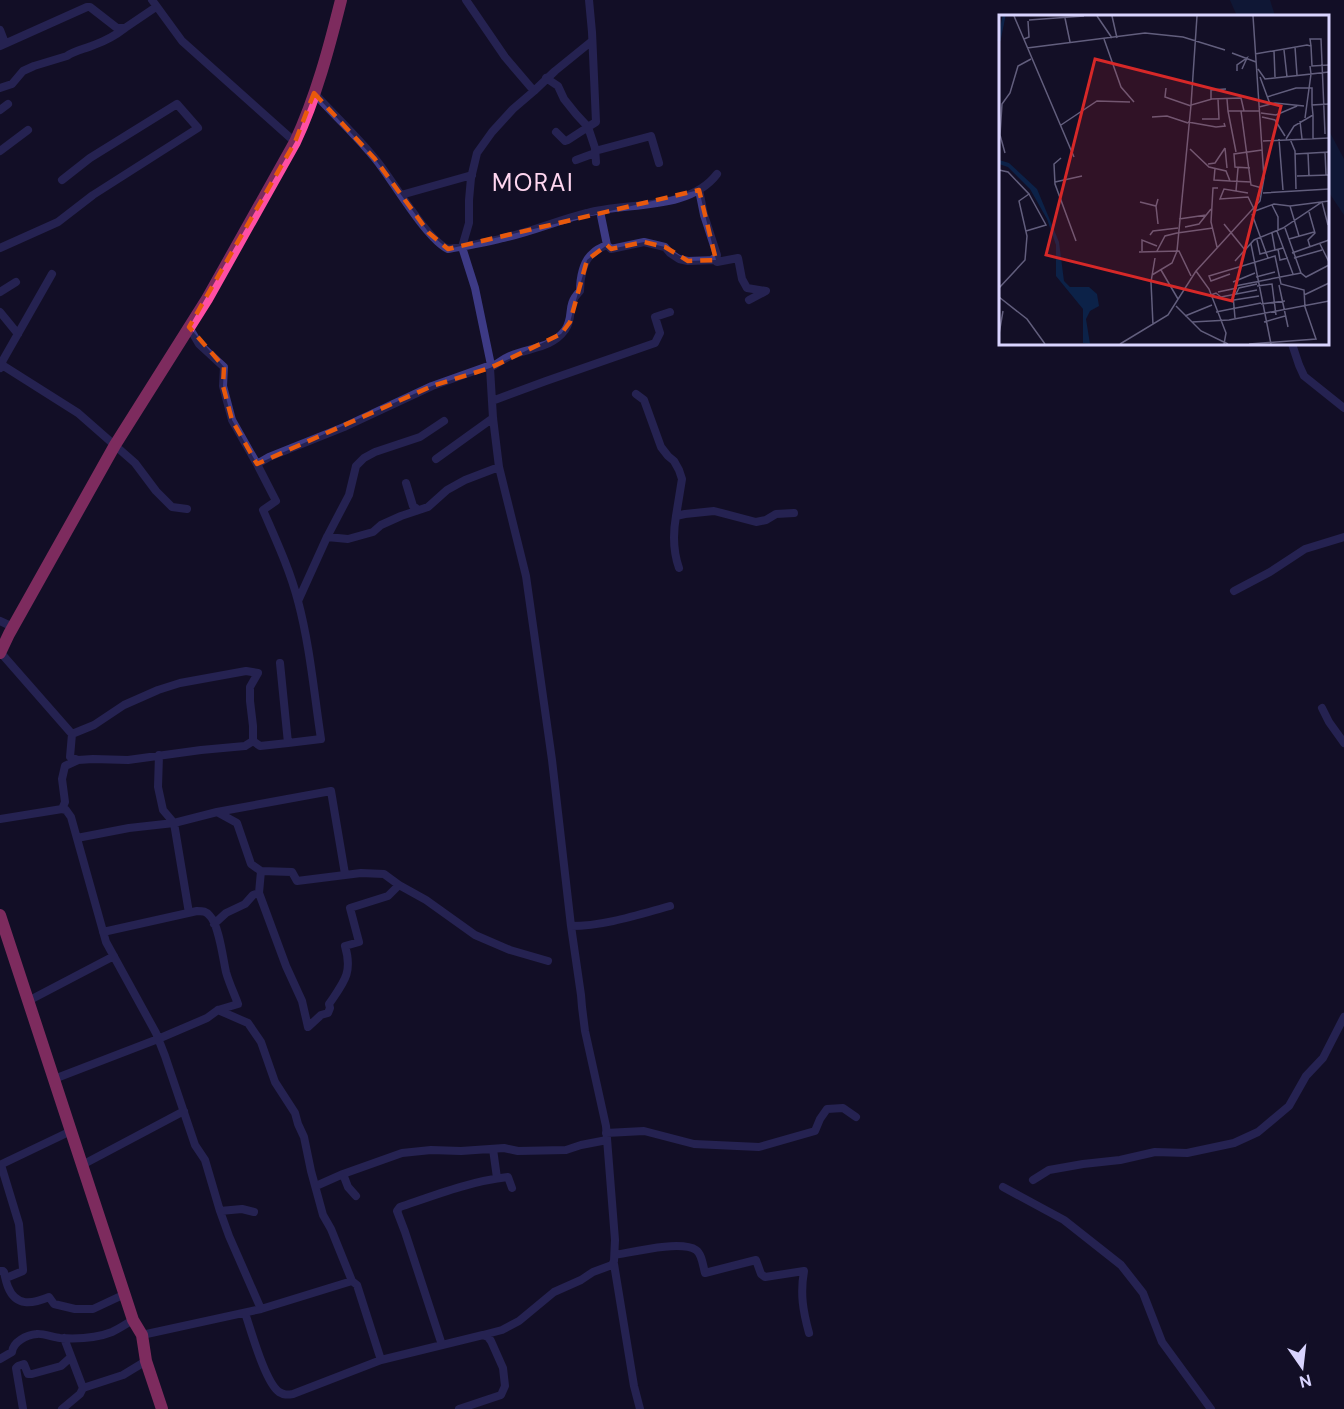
<svg xmlns="http://www.w3.org/2000/svg" width="1344" height="1409" viewBox="0 0 1344 1409" font-family="'DM Sans',sans-serif">
	<style>
		.water { fill: #0c2248 }
		.lines { fill: none; stroke-linecap: round; stroke-linejoin: round }
		.minor { stroke: #3d3a85; stroke-width: 8 }
		.highway { stroke: #ff4fa3; stroke-width: 12 }
		.marked { fill: none; stroke: #e8590c; stroke-width: 4.5; stroke-dasharray: 12 8; stroke-linejoin: round }
		.labels { text-anchor: middle; stroke-width: 5; stroke-linejoin: round; paint-order: stroke }
		.quarter-label { font-size: 24px; letter-spacing: 1.5px; fill: #ffd6f0; stroke: #130f26 }
		.inset-river { fill: none; stroke: #0c2248; stroke-width: 3 }
		.inset-road { fill: none; stroke: #625e7d; stroke-width: 1.5 }
		.view { fill: #d62828; fill-opacity: 0.15; stroke: #d62828; stroke-width: 3 }
		.inset-edge { fill: none; stroke: #d9d4ff; stroke-width: 3 }
	</style>
	<rect width="100%" height="100%" fill="#130f26"/>
	<path class="water" d="M1230 0H1270L1275 16H1237Z
		M1328 129 1344 159V215L1328 191Z"/>
	<g class="lines">
		<path class="minor" d="M152 0 182 41 295 142
			M466 0 505 57 534 91
			M589 0 592 32 596 122 588 127 595 148 596 162
			M0 30 5 43
			M0 46 87 7H90L117 28H125L156 7
			M546 78 558 86 564 99 576 114 588 127 568 140 565 141 556 132
			M0 88 12 84 23 71 34 66 67 56C75 50 85 49 94 45 105 41 116 35 125 28
			M314 93C334 115 358 137 377 161 393 181 427 240 448 249 466 246 485 243 503 238 531 232 559 220 587 213 627 202 689 211 717 174
			M0 110 8 104
			M0 151 28 130
			M595 151 651 136 659 163
			M576 160 595 153
			M401 195 472 175
			M600 211 607 245
			M607 245 611 249 644 242 665 247 670 253 679 259 688 261 716 260 717 255 704 215 699 190
			M0 248 58 222 93 195 198 128 177 104 90 158 62 180
			M713 259 717 262 738 258 742 279 747 288 766 291 749 300
			M0 292 16 282
			M0 312 18 334
			M189 327 199 344 224 367 223 386 232 420 257 464 276 501 263 510C276 540 290 570 298 601 310 646 314 693 321 739L288 743
			M1292 344 1299 365 1304 376 1344 408
			M2 365 78 413 135 463 156 491 172 507 187 509
			M0 368 3 360 52 274
			M490 368C497 364 503 359 510 356 530 347 551 349 565 330 575 316 565 306 580 291 580 278 583 261 593 253 597 249 602 247 607 245
			M636 394 644 400 661 447 668 456 674 461 679 470 682 479 676 516
			M492 401 546 381 655 343 660 333 655 317 670 312
			M436 459 493 418
			M257 464 269 457 344 427 432 386 491 365
			M406 483 413 506 416 508V511
			M327 537 348 539 373 532 381 525 401 516 428 507 447 490 465 480 499 467
			M679 568C673 551 673 533 676 516L685 514 714 511 756 522 766 520 776 514 794 513
			M1234 591 1270 572 1305 549 1344 537
			M298 601 327 537 349 495 356 466 364 458 375 452 420 437 444 421
			M0 621 13 627
			M0 652 72 734 94 725 124 705 158 690 180 683 246 671 258 673 250 687V701L253 726V741L245 746 201 750 128 760 93 759 78 760 65 766 62 779 65 802 62 809
			M1322 708 1329 722 1344 743
			M72 734 70 757 78 760
			M253 741 260 746 288 743 280 663
			M159 755 158 787 163 810 174 823 189 913
			M217 812 331 791 345 874
			M0 819 62 809 66 810 71 817 106 942 156 1033 165 1056 195 1145 205 1160 220 1211 229 1236 261 1309
			M77 838 129 828 174 823 217 812 237 823 251 864 261 871 292 872 297 881 361 873 384 874 399 885 426 900 475 935 510 950 548 961
			M259 893 286 966 302 1001 308 1027 321 1015 328 1013 330 1008 329 1004C344 982 353 973 345 946L359 942 350 908 388 896 399 885
			M214 924 226 913 245 904 253 895 259 893 261 871
			M571 926C604 926 637 915 670 906
			M28 1001 114 956
			M218 1010 248 1023 261 1042 275 1082 295 1113 298 1124 304 1137 311 1171 323 1215 331 1229 352 1281
			M54 1079 158 1039 207 1018 218 1010 238 1004C234 993 229 983 226 972 223 959 219 925 210 916 206 911 203 911 197 911L103 932
			M606 1133 644 1131 694 1144 759 1147 815 1131 820 1119 827 1109 843 1108 856 1117
			M493 1149 497 1178
			M0 1165 71 1131
			M1 1165 19 1224 23 1269V1271L6 1278
			M82 1165 184 1111
			M1033 1180 1049 1170 1083 1164 1120 1160 1155 1152 1187 1153 1234 1143 1258 1132 1289 1106 1306 1076 1323 1058 1344 1017
			M316 1186 343 1174
			M1003 1187 1064 1220 1121 1265 1143 1293 1162 1342 1211 1409
			M356 1196 348 1187 343 1174 402 1153 431 1150 461 1151 504 1148 518 1151 566 1150 581 1145 607 1140
			M220 1211 242 1209 254 1212
			M615 1255C633 1252 681 1240 696 1250 702 1254 703 1266 705 1273L756 1260 761 1274 765 1277 804 1271C800 1294 803 1311 809 1333
			M614 1264 634 1386 640 1409
			M0 1271H3L4 1272C5 1277 6 1282 8 1287 16 1307 32 1304 49 1297L54 1304 75 1309H93L125 1294
			M245 1313C251 1330 265 1382 279 1392 284 1395 287 1395 293 1394L381 1360 483 1335 488 1337 491 1341 503 1368 505 1386 501 1395 459 1409
			M142 1335 261 1309 352 1281 357 1285 381 1360
			M483 1335 502 1330 519 1321 554 1292 581 1280 593 1272 612 1265 614 1261 615 1240 606 1126 585 1031 582 1007 581 995 571 926 552 760 526 576 499 467 493 418 490 368 491 365 475 288 462 247 469 223V200L471 178 477 153 492 132 513 109 534 91 555 71 592 41
			M64 1338 83 1388
			M442 1345 405 1232 397 1211 400 1207C435 1195 471 1181 508 1177L512 1188
			M0 1359 12 1352C13 1342 26 1335 37 1334 41 1333 53 1337 60 1338 76 1339 97 1338 112 1332 119 1329 126 1324 133 1320
			M23 1409 16 1368 18 1366 24 1364 28 1374H32L61 1366 71 1357
			M62 1409 80 1394 83 1388 123 1375 146 1361"/>
		<path class="highway" d="M0 653 9 634 115 445 207 299 295 142C316 97 329 48 341 0
			M0 915 133 1320 142 1335 146 1361 162 1409"/>
	</g>
	<path d="M0 0H1344V1409H0ZM314 93 375 159 429 233 448 249 699 190 716 260 688 261 665 247 644 242 611 249 607 245 587 260 570 322 561 334 490 368 432 386 257 464 232 420 223 386 224 367 189 327 295 142Z" fill="#130f26" fill-opacity=".55" fill-rule="evenodd"/>
	<path class="marked" d="M314 93 375 159 429 233 448 249 699 190 716 260 688 261 665 247 644 242 611 249 607 245 587 260 570 322 561 334 490 368 432 386 257 464 232 420 223 386 224 367 189 327 295 142Z"/>
	<g class="labels">
		<g class="quarter-label">
			<text x="533" y="191">MORAI</text>
		</g>
	</g>
	<g transform="translate(999 15)">
		<rect width="330" height="330" fill="#130f26"/>
		<path d="M0 145 10 148 38 174 60 227 65 266 71 272H90L98 279 100 291 91 296 87 304 91 329 84 328V294L57 261V230L48 204 31 174 9 152 0 149Z" fill="#0c2248"/>
		<path class="inset-river" d="M0 26 5 1"/>
		<path class="inset-road" d="M15 1 75 142M98 1 113 23M113 1 118 23M66 3 71 27M30 5 85 1M25 24 30 22 29 6M105 24 122 72 135 87M312 31 311 24H322L326 119M296 32 298 60M28 33 146 18 184 22 226 35M285 35 288 62M275 36 276 62M233 38 257 47M256 39 308 30 312 31 313 51 330 50M259 54 266 64 312 59 311 51M238 56V50L248 43 243 54M261 62 271 89M167 73 166 82 192 91M227 74 212 75V84L242 83 245 96M268 82 297 73H313V90M228 84 229 96H260M192 90 198 1M260 92 276 88 305 91M229 96 237 137M242 96 252 170 263 173M262 98 277 100 298 91M314 100V124M153 102 168 101 189 108M263 102 276 105 286 121M306 103 312 59 330 57M203 104H220L219 84M301 106 303 124M189 107 217 112 226 111 225 108M62 110 98 86 131 87M280 124 284 175M287 124 295 111 314 100 313 90 330 89M291 124 296 136 297 174M264 126 330 123M226 133 228 153M191 134 210 152 227 156 231 166 252 167M326 137 327 160M6 138 1 120 3 89 11 78 19 51 32 44M309 138 310 161M296 139 330 137M62 143 55 149 56 169 77 226M209 149 216 148 226 133M216 153 215 165 231 166M251 153 236 152 235 139 263 135M0 155 9 157 30 179 20 186 28 221 26 245 0 273M298 161 330 160M56 167 83 161M237 176 239 153M249 178 225 174 221 184 249 182 256 196 275 189 291 191 330 186M264 178 330 174M141 187 157 191 159 184M273 190 279 202V216M157 191 159 209M291 191 300 221M310 197 316 218 309 225 311 232M253 199 269 243M180 204 207 200M225 209 246 235M186 212 200 209 212 194M286 213 302 258 307 262 330 250M27 216 47 210 30 179M278 216 294 259M178 218 214 213M273 218 276 235 284 233M151 220 154 216 179 213M290 224 315 217M258 225 261 239 276 235M252 229 272 329M321 229 330 247M218 232 212 207 214 173H219M279 234 281 245 289 243M143 236V225L158 231M158 236 166 221 178 218M140 237 180 236 192 261M293 238 330 225M295 243 323 235M236 246 255 225 284 213 323 187 329 210M162 255 179 284M197 256 210 274 227 318 225 329M231 259 212 266 210 261 276 241 282 269 305 275 306 292 317 324 250 329M153 260 173 248 178 236 192 90 213 84M257 262 276 257M234 267 256 258M280 270 289 312M236 271 302 258M258 271 273 269 277 300M219 277 238 273M237 279 240 273 258 269M212 280 217 278 222 282 258 275M234 280 236 303M305 280 330 268M0 282 28 304 46 329M235 285 260 281M262 289 286 286M177 291 202 316 229 329M217 297 262 288M186 301 213 290M193 307 230 305 330 286M265 307 286 301M154 310 152 267 156 243M0 319 4 296M121 329 169 300 197 256 261 186 265 163 254 1"/>
		<path class="view" d="M96 44 282 91 233 286 47 240Z"/>
		<rect width="330" height="330" class="inset-edge"/>
	</g>
	<g transform="translate(1302 1367) rotate(166)" stroke="#130f26" stroke-width="4.5" paint-order="stroke">
	<path d="M0-4.5L10 22L0 15L-10 22Z" fill="#d9d4ff"/>
	<text y="-9" font-size="16" font-weight="bold" text-anchor="middle" fill="#d9d4ff">N</text>
	</g>
</svg>
